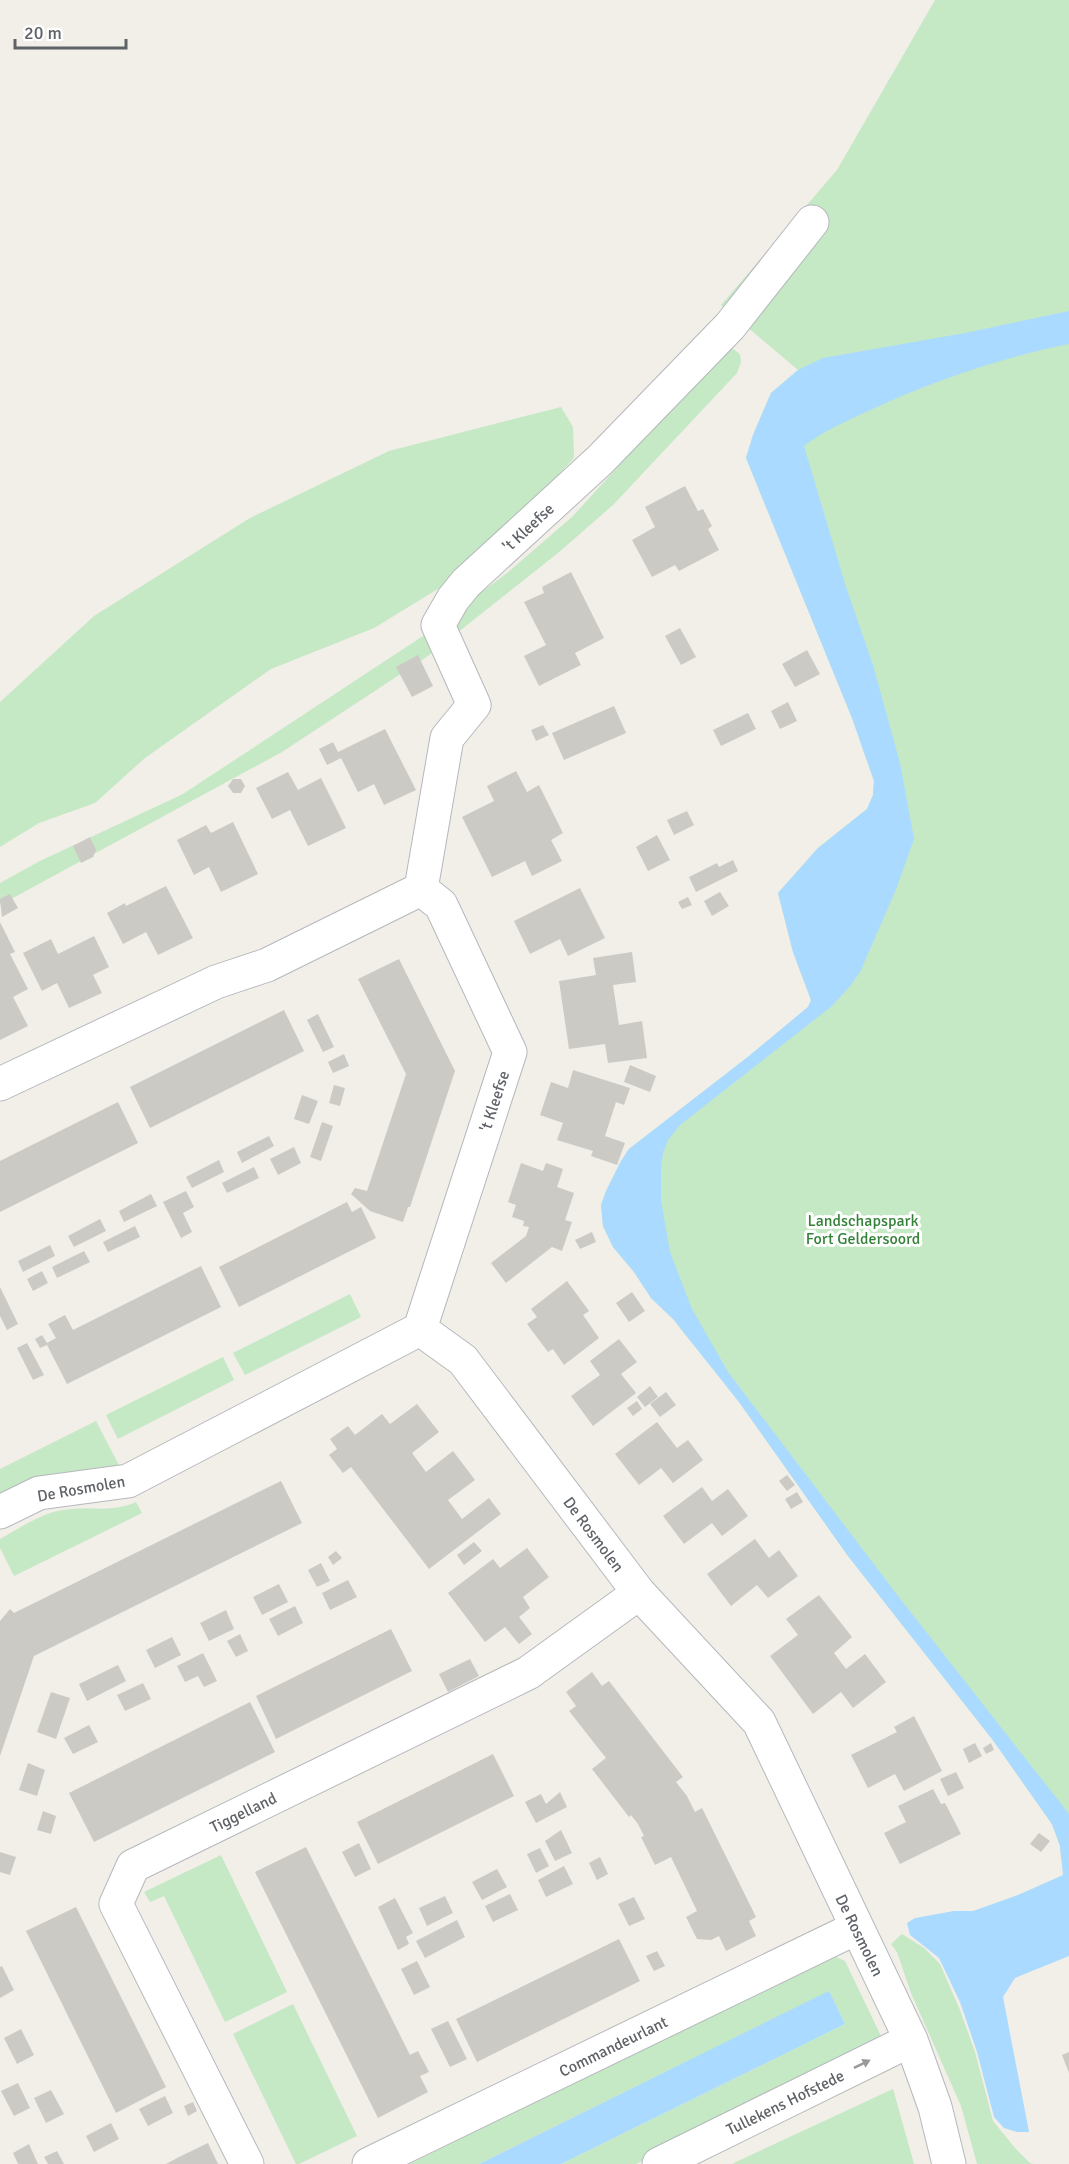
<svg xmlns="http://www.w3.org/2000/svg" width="1069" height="2164" viewBox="0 0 1069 2164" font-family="Signika,sans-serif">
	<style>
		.green { fill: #c5e8c5 }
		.water { fill: #aadaff }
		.building { fill: #cccac5 }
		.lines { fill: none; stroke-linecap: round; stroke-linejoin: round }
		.street-casing { stroke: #b5b8bc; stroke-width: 35 }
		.street { stroke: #fff; stroke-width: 33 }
		.oneway { fill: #979a9d }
		.labels { text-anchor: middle; stroke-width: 6; stroke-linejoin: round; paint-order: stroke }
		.street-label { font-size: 16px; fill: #5f6368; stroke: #fff }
		.park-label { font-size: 16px; fill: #348238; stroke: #fff }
	</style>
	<rect width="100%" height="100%" fill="#f1efe8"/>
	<path class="green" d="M935 0H1069V1869L1061 1859 1060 1846 1052 1824 992 1739 848 1556 739 1402 673 1319 651 1298 634 1272 613 1247 603 1226 601 1205 606 1191 621 1161 629 1149 749 1056 808 1007 811 1000 793 952 778 893 818 848 867 809 873 795 874 781 852 718 746 458 753 435 771 393 798 370 721 305 837 170Z
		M733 349 740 354 741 362 737 373 613 505 558 553 428 656 282 752 0 905V883L40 861 183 794 423 636 507 573 572 517 721 354 727 350Z
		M561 407 573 427 574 458 524 511 441 587 374 628 271 669 145 758 95 803 39 823 0 847V702L94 616 250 518 389 451Z
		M350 1294 361 1317 245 1375 233 1353Z
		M223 1357 234 1380 118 1439 106 1415Z
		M96 1421 122 1471 0 1502V1469Z
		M136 1502 142 1513 14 1576 0 1548V1539C20 1528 41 1513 63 1510 88 1506 114 1513 136 1502Z
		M221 1855 287 1992 225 2022 164 1896 150 1902 144 1892Z
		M902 1934 924 1948 940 1964 960 2010 975 2052 993 2121 1015 2148 1030 2163 1033 2164H977L961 2106 911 1993 897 1952 891 1944Z
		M832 1955 845 1961 881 2036 876 2044 636 2164H561L845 2024 829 1992 479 2164H410Z
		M293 2004 357 2136 299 2164H296L233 2034Z
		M893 2089 914 2164H732L738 2161Z"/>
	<path class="water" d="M1069 311V344C999 358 933 381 868 411 847 421 823 431 804 446L846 587 873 665 900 763 914 839 895 892 860 972 851 985 832 1006 680 1125 668 1140 663 1153 661 1168V1200L670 1252 692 1309 728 1372 898 1596 1069 1814V1956L1015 1978 1003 1997 1029 2132H1017L1004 2128 994 2117 977 2052 960 2002 939 1958 910 1935 907 1923 915 1918 954 1911H973L1018 1895 1063 1875 1060 1846 1052 1824 992 1739 848 1556 739 1402 673 1319 651 1298 634 1272 613 1247 603 1226 601 1205 606 1191 621 1161 629 1149 749 1056 808 1007 811 1000 793 952 778 893 818 848 867 809 873 795 874 781 852 718 746 458 753 435 771 393 798 370 823 358 965 333Z
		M829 1991 845 2024 561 2164H479Z"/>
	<path class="building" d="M685 486 698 511 703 509 712 526 708 529 719 550 679 571 675 565 652 577 632 540 655 527 645 507Z
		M571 572 604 638 575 653 581 665 539 686 524 656 546 645 524 602 544 593 542 587Z
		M680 628 696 657 681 665 665 636Z
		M807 650 820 674 795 687 782 664Z
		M418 655 433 686 412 697 396 667Z
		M788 702 797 721 780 729 771 711Z
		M614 706 626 733 564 760 552 733Z
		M748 713 756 729 721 746 713 730Z
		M543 725 549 735 536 741 531 730Z
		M385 729 416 790 384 805 374 784 358 792 341 758 327 765 319 749 333 742 338 752Z
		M516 771 527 792 539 785 563 833 551 840 562 861 532 876 525 861 492 877 462 817 494 801 487 786Z
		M288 772 298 790 321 778 346 828 308 846 290 810 272 819 256 788Z
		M233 779H241L245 786 241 793H233L228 786Z
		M687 811 694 825 674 835 667 820Z
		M233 822 258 874 221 892 209 867 194 875 177 840 206 825 211 833Z
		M657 835 670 860 648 871 636 847Z
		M90 837 96 850 93 857 81 863 73 846Z
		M733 860 738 871 696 892 689 877 717 863 719 867Z
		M166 886 193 938 158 955 146 932 123 944 107 913 125 903 126 906Z
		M580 888 605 938 568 956 560 939 530 954 514 921Z
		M720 892 729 906 712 916 704 901Z
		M10 894 18 908 2 917 0 899Z
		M688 897 692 905 682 909 678 902Z
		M0 922 15 952 10 954 28 989 13 997 28 1026 0 1040Z
		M94 936 109 967 93 975 102 993 69 1008 57 983 42 991 23 953 51 939 58 954Z
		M632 952 636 982 613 985 619 1025 642 1021 647 1058 608 1063 605 1044 569 1049 559 981 596 975 593 958Z
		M399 959 455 1071 410 1207H408L403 1222 370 1211 351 1194 355 1188 367 1191 406 1074 358 979Z
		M284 1010 304 1051 150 1128 130 1087Z
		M318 1014 334 1047 323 1052 307 1020Z
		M344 1054 349 1066 333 1073 328 1062Z
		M630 1065 656 1076 650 1092 624 1082Z
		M573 1070 630 1088 624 1105 616 1102 605 1136 625 1143 617 1165 591 1156 593 1151 557 1140 563 1123 540 1115 551 1082 568 1088Z
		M334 1085 345 1088 340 1106 329 1103Z
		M302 1095 318 1101 309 1124 294 1119Z
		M118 1102 138 1143 0 1212V1161Z
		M322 1122 333 1126 321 1161 310 1157Z
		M269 1136 274 1146 242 1163 237 1152Z
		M294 1147 301 1163 278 1175 270 1159Z
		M219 1160 224 1172 192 1188 186 1177Z
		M521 1163 543 1171 546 1163 563 1169 557 1187 574 1193 565 1220 572 1222 562 1251 552 1247 506 1283 491 1263 526 1236 529 1227 523 1226 524 1221 512 1217 516 1205 508 1202Z
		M254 1167 259 1178 227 1193 222 1183Z
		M186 1191 194 1207 183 1213 192 1232 181 1238 163 1202Z
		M151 1194 157 1206 124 1222 119 1211Z
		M347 1202 352 1212 361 1207 376 1238 239 1307 219 1267Z
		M100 1219 106 1231 74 1247 68 1236Z
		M135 1226 140 1237 108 1252 103 1242Z
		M592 1232 596 1242 580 1249 575 1240Z
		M50 1245 55 1256 23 1272 18 1261Z
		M84 1251 90 1262 57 1278 52 1267Z
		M201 1266 221 1307 67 1384 47 1345 40 1348 35 1339 42 1335 47 1343 56 1338 48 1324 65 1315 73 1330Z
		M42 1271 48 1283 33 1291 27 1279Z
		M567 1281 589 1311 583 1315 599 1338 564 1365 553 1349 548 1352 527 1324 537 1317 531 1309Z
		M0 1287 18 1324 7 1330 0 1316Z
		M632 1292 645 1311 629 1322 616 1303Z
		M619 1339 637 1362 621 1374 636 1393 593 1426 571 1396 600 1375 590 1361Z
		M27 1343 44 1375 33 1380 17 1348Z
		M650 1386 658 1397 645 1407 637 1397Z
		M666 1392 676 1405 660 1417 650 1404Z
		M637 1401 642 1409 633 1416 627 1408Z
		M417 1404 439 1432 412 1453 426 1472 453 1451 475 1480 448 1500 462 1519 489 1498 501 1514 429 1569 351 1467 343 1473 329 1455 337 1449 330 1439 348 1426 355 1435 382 1414 390 1424Z
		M657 1422 677 1448 688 1440 703 1460 673 1483 661 1468 639 1485 615 1454Z
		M787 1475 795 1485 787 1491 779 1481Z
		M281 1481 302 1523 34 1656 0 1756V1621L10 1609 14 1613Z
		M702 1487 712 1501 728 1489 748 1516 722 1536 712 1523 684 1544 663 1516Z
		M797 1492 803 1502 791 1509 785 1499Z
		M755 1539 769 1558 779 1550 798 1576 768 1598 757 1585 731 1606 707 1574Z
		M474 1542 482 1551 464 1565 457 1555Z
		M527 1548 549 1577 523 1597 530 1608 519 1617 532 1634 519 1644 505 1627 485 1642 448 1593 493 1559 500 1568Z
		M336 1551 342 1558 333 1565 328 1557Z
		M321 1563 330 1581 317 1587 308 1570Z
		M348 1580 357 1597 330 1610 322 1593Z
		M279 1584 288 1602 262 1615 253 1597Z
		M819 1595 852 1637 834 1653 846 1669 865 1654 886 1682 853 1708 841 1692 813 1714 770 1656 798 1635 786 1619Z
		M295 1606 303 1623 278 1636 269 1619Z
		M226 1610 234 1629 209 1641 200 1623Z
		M391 1629 412 1671 276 1739 256 1696Z
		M240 1634 248 1651 236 1657 227 1641Z
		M172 1637 181 1655 155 1668 146 1650Z
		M203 1653 217 1681 204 1687 198 1676 185 1682 177 1666Z
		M470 1659 479 1676 448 1692 439 1674Z
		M118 1665 126 1681 87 1701 79 1684Z
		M592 1672 602 1686 609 1681 683 1777 676 1782 687 1796 695 1812 702 1808 756 1917 749 1921 756 1936 726 1951 719 1936 711 1940 697 1939 686 1917 697 1911 671 1857 655 1865 641 1837 644 1836 638 1824 631 1815 629 1817 592 1769 606 1758 569 1711 576 1706 566 1692Z
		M143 1683 151 1699 125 1711 117 1695Z
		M51 1692 70 1698 56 1739 37 1732Z
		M250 1702 275 1752 94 1842 69 1793Z
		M914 1716 942 1771 904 1791 895 1774 868 1788 851 1755 897 1732 894 1727Z
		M89 1725 98 1742 73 1754 64 1738Z
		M975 1743 982 1756 969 1763 963 1749Z
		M991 1743 994 1750 986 1754 983 1748Z
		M493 1754 514 1796 378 1864 357 1822Z
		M28 1763 45 1770 37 1796 19 1790Z
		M956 1772 964 1788 948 1796 940 1779Z
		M933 1789 941 1804 945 1803 961 1834 900 1864 884 1833 906 1822 898 1806Z
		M560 1792 567 1807 536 1823 525 1802 541 1794 546 1804Z
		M43 1811 56 1816 51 1834 37 1830Z
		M561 1830 572 1853 555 1861 545 1841Z
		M1039 1833 1050 1841 1041 1852 1030 1844Z
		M359 1843 371 1869 355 1877 342 1852Z
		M306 1847 410 2055 418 2051 429 2072 420 2076 428 2092 378 2118 255 1872Z
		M540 1848 549 1866 536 1873 527 1854Z
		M0 1852 16 1857 10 1875 0 1872Z
		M600 1857 608 1874 597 1880 589 1863Z
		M564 1866 573 1884 546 1897 538 1880Z
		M497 1869 507 1887 482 1900 472 1882Z
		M510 1894 518 1910 493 1922 485 1906Z
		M445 1896 453 1913 427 1926 419 1908Z
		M634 1897 645 1919 629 1926 618 1904Z
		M395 1898 413 1933 406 1937 409 1944 398 1950 378 1907Z
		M76 1907 166 2087 116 2113 26 1931Z
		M457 1920 465 1937 425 1958 416 1941Z
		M619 1939 640 1981 477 2062 456 2019Z
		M657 1951 665 1966 654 1971 646 1956Z
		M417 1961 430 1987 414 1995 401 1969Z
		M2 1966 14 1990 0 1998V1967Z
		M448 2021 467 2059 450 2067 431 2029Z
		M21 2029 34 2055 17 2064 4 2038Z
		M1069 2052V2073L1062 2055Z
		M18 2083 30 2108 14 2116 1 2091Z
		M51 2090 64 2114 46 2123 34 2098Z
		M165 2096 173 2113 148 2126 139 2109Z
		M193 2102 197 2111 188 2116 184 2106Z
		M111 2123 119 2139 94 2152 86 2136Z
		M208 2143 218 2164H166L179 2157Z
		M29 2144 38 2164H18L13 2153Z
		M57 2151 64 2164H48L44 2157Z"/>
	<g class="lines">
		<g class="street-casing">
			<path id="street" d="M421 889 447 738 474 705 438 625 453 599 466 583 600 460 730 326 812 222
				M0 1084 216 982 267 965 421 889 441 905 510 1052 420 1329
				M0 1512 39 1493 128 1481 420 1329 463 1360 639 1593 759 1722 911 2040 935 2107 949 2164
				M247 2164 116 1904 133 1866 528 1673 639 1593
				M369 2164 856 1928
				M659 2164 911 2040"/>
		</g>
		<use href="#street" class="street"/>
	</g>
	<defs><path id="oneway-solid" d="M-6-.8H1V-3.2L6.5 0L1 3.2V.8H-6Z" transform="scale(1.5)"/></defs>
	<use class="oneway" href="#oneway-solid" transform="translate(862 2064) rotate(-26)"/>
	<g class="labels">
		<g class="street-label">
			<text transform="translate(528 527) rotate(-43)" y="6">'t Kleefse</text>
			<text transform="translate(494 1101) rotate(-72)" y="6">'t Kleefse</text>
			<text transform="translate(81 1488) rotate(-10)" y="6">De Rosmolen</text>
			<text transform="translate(594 1534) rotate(53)" y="6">De Rosmolen</text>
			<text transform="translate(243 1812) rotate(-26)" y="6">Tiggelland</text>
			<text transform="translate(860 1935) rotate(64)" y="6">De Rosmolen</text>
			<text transform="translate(613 2046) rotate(-26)" y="6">Commandeurlant</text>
			<text transform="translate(785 2102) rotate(-26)" y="6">Tullekens Hofstede</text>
		</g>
		<g class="park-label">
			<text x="863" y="1226">Landschapspark<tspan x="863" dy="18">Fort Geldersoord</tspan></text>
		</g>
	</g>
	<path d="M15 39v9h111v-9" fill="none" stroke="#5f6368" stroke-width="3"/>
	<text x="24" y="39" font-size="18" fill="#5f6368" stroke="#ffffff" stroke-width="4.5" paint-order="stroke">20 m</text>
</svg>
